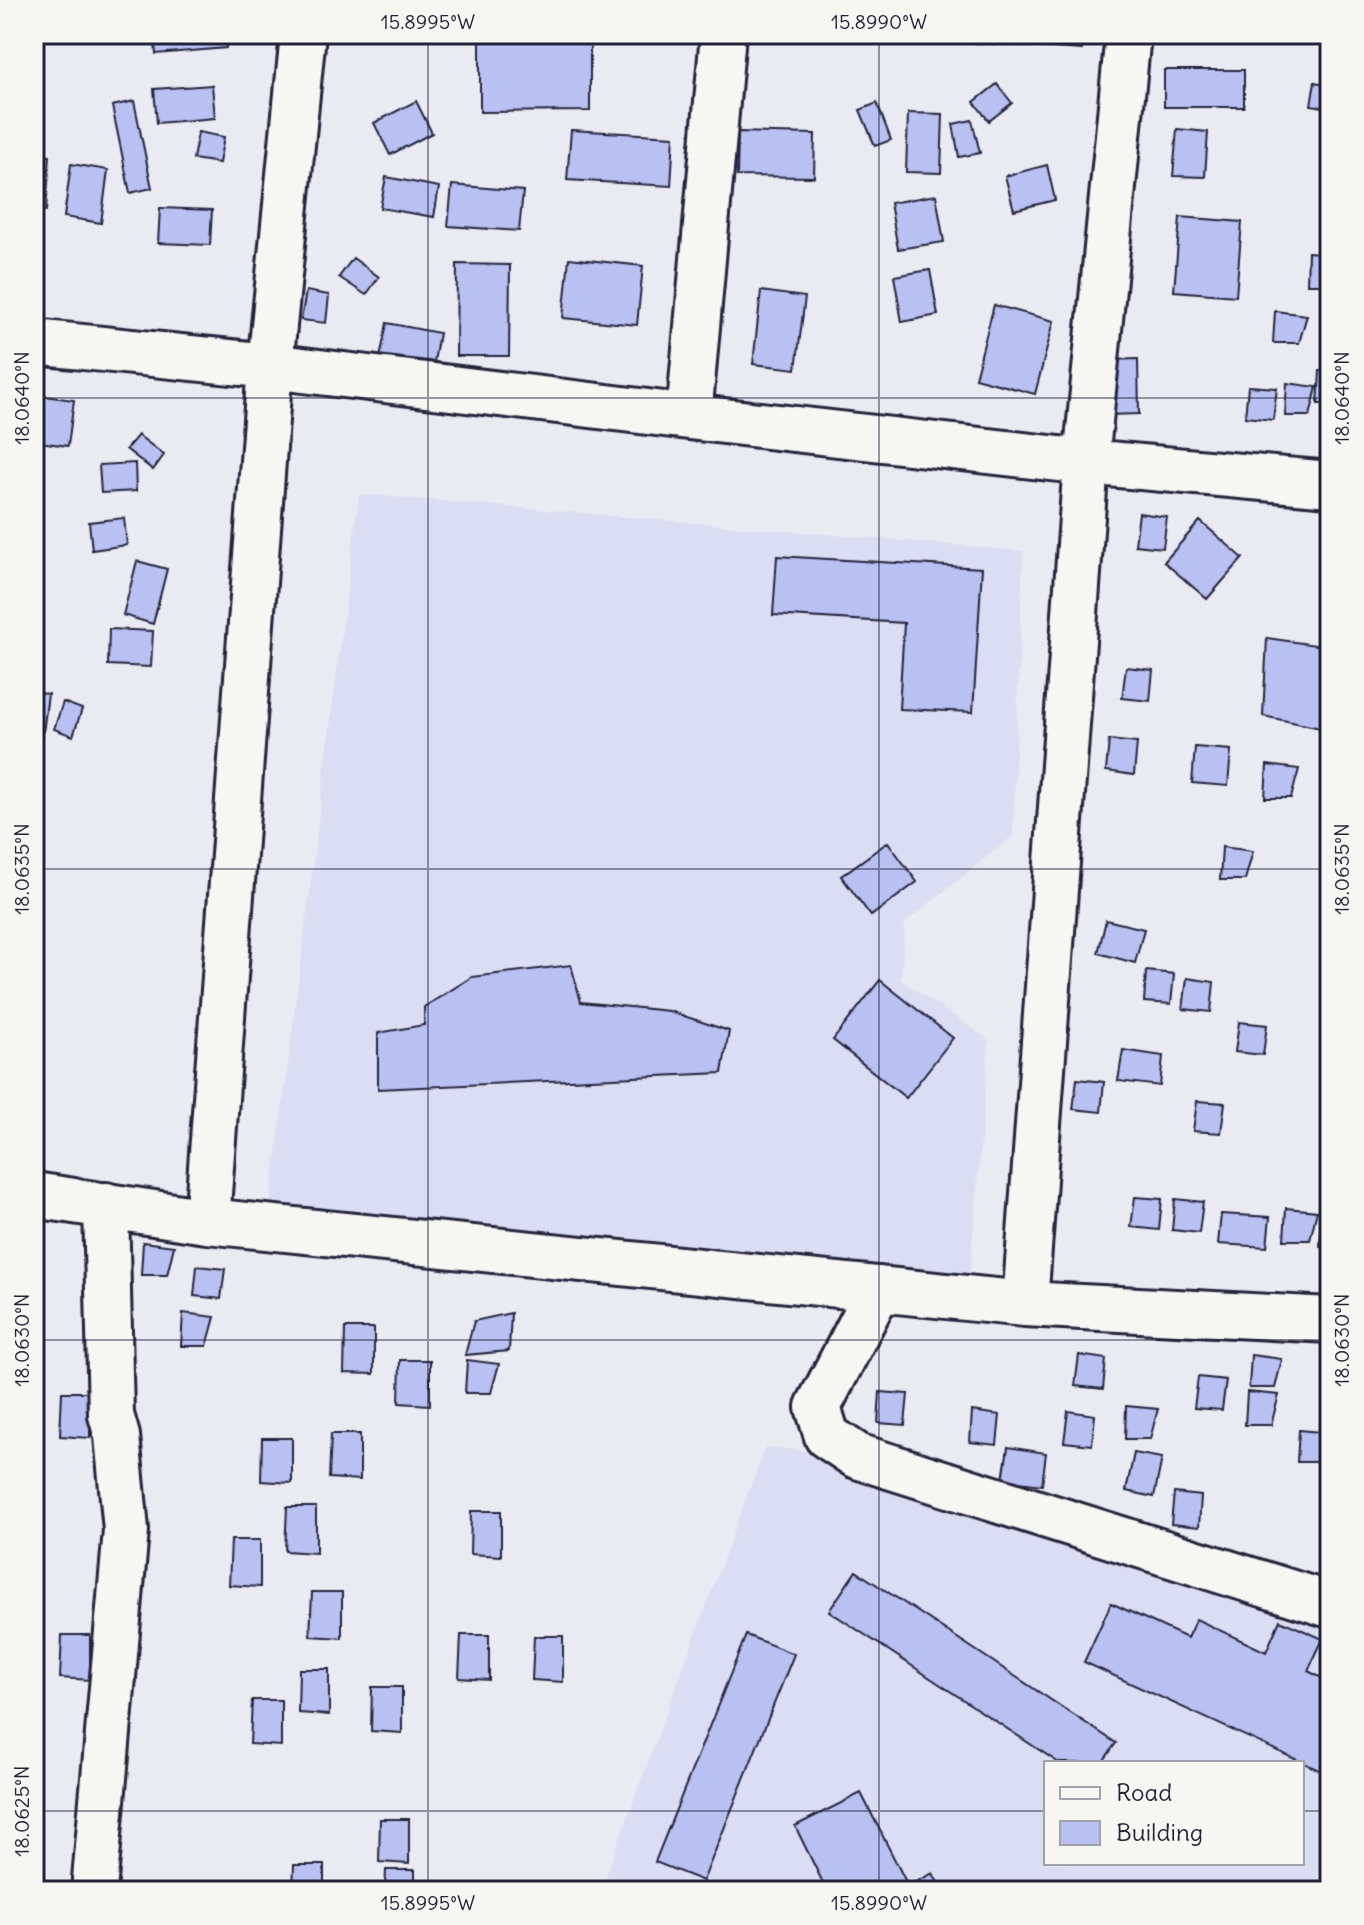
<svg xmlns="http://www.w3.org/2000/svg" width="1364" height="1925" viewBox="0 0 1364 1925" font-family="Delius,sans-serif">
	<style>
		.built { fill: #dbdef2; fill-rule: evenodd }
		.building { fill: #b9c0f2; stroke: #22223b; stroke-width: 2 }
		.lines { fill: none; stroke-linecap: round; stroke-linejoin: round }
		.street-casing { stroke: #22223b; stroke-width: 50 }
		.street { stroke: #f6f6f2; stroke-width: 44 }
		.ticks { fill: none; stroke: #22223b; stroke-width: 2; stroke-opacity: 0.45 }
		.neatline { fill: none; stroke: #22223b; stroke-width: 3 }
		.ticks-label { font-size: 20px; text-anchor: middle; fill: #22223b }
	</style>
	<rect width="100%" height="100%" fill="#eaebf2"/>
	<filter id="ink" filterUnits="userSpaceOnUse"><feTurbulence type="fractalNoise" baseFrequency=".0125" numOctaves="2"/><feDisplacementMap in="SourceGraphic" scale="16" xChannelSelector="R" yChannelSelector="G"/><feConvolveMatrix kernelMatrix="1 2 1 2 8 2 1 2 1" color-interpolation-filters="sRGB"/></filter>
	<g filter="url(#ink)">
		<path class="built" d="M359 494 1023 551 1013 836 905 923 901 980 989 1040 969 1288 268 1224Z
			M765 1447 820 1452 1330 1626V1891H600ZM1046 1763H1302V1863H1046Z"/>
		<path class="building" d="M154 34H225L226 48 156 54Z
			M480 34H590V111L480 112Z
			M857 34H882L880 41 856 36Z
			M961 34H1083L1082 50 961 42Z
			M1164 70H1244V107H1164Z
			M1315 82 1330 85V108L1311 105Z
			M997 84 1012 103 989 121 974 102Z
			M212 85 215 118 157 123 154 89Z
			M134 101 152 188 130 193 112 106Z
			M416 101 432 133 390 155 374 123Z
			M877 103 891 140 875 146 860 110Z
			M908 113 943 114 941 173 906 172Z
			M972 120 980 153 959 157 953 124Z
			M1177 129 1208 132 1205 177 1173 176Z
			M571 130 674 136 671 186 567 180Z
			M198 132 224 137 219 163 193 159Z
			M738 132 815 134 814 177 737 176Z
			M34 155 50 156 46 211 34 210Z
			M71 164 108 170 101 223 64 217Z
			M1047 165 1055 200 1014 210 1005 176Z
			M386 177 439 187 434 217 380 208Z
			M452 185 523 191 519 231 448 226Z
			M936 195 944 242 898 249 890 203Z
			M160 208 212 210 210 245 158 243Z
			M1180 217 1242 222 1236 296 1174 291Z
			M1308 252 1330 254V284H1307Z
			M353 258 379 277 366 295 339 277Z
			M569 258 643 266 637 325 563 318Z
			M457 264 510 265 509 356H456Z
			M930 270 938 315 902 322 894 276Z
			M306 291 329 295 326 323 301 320Z
			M761 291 805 297 796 369 753 364Z
			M994 305 1054 321 1035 394 975 378Z
			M1275 311 1307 315 1299 343H1273Z
			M387 323 439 333 433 368 380 358Z
			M1138 359 1139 414 1107 415 1106 360Z
			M1320 371H1330V404H1318Z
			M1287 383 1317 387 1310 416H1285Z
			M1248 386 1277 388 1273 420 1245 417Z
			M44 396 74 400 68 446 39 442Z
			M138 435 164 455 153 470 126 449Z
			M135 463 136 491 101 493 99 465Z
			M1139 513 1167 517 1163 548 1135 545Z
			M124 518 127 545 92 550 89 522Z
			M1200 521 1243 558 1207 599 1164 562Z
			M777 556 982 568 973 712 899 709 904 623 773 615Z
			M137 561 167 569 153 624 123 615Z
			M109 629 153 631 151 667 108 665Z
			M1267 638 1330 647V730L1263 716Z
			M1126 667 1153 670 1150 701 1122 698Z
			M34 692 48 694 41 749 34 748Z
			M63 702 82 709 73 736 54 729Z
			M1109 740 1137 743 1134 775 1106 771Z
			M1195 747 1231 750 1228 786 1192 783Z
			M1267 765 1299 769 1291 798H1265Z
			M888 842 917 882 871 916 841 876Z
			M1222 847 1253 851 1245 880H1220Z
			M1106 920 1144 929 1135 963 1098 953Z
			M571 965 581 1002 669 1011 729 1031 722 1073 378 1089V1033L424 1025V1007L472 977Z
			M1146 971 1174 974 1171 1004 1144 1002Z
			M1187 978 1214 982 1211 1012 1183 1009Z
			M880 980 953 1038 906 1098 833 1040Z
			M1239 1022 1267 1025 1263 1055 1235 1052Z
			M1123 1050 1163 1056 1160 1086 1118 1081Z
			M1077 1079 1104 1082 1101 1112 1073 1109Z
			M1197 1101 1225 1103 1221 1133 1193 1131Z
			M1135 1197 1162 1199 1159 1230 1131 1227Z
			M1175 1199 1203 1202 1199 1233 1172 1230Z
			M1286 1208 1317 1211 1310 1240H1284Z
			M1221 1214 1270 1217 1267 1247 1218 1244Z
			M1322 1214 1330 1215V1247H1320Z
			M143 1242 174 1246 167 1275H141Z
			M197 1266 225 1269 221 1299 194 1296Z
			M183 1313 215 1317 207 1346H181Z
			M511 1313 509 1351 465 1355 474 1321Z
			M345 1328H374V1374L344 1373Z
			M1079 1355 1106 1359 1103 1389 1075 1386Z
			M1251 1355 1282 1359 1275 1388H1249Z
			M400 1360H430V1405L399 1403Z
			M467 1360 499 1364 491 1393H465Z
			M1198 1377 1226 1380 1222 1410 1194 1408Z
			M62 1392H90V1438L60 1436Z
			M880 1392 908 1394 905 1425 878 1423Z
			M1247 1392 1279 1395 1271 1425H1245Z
			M1126 1406 1158 1409 1150 1439H1125Z
			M972 1411 1000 1415 997 1445 970 1442Z
			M1068 1411 1095 1415 1092 1445 1064 1442Z
			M1299 1430 1330 1433 1322 1462H1297Z
			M331 1434H360V1480L329 1478Z
			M262 1438H292V1483L261 1481Z
			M1008 1447 1046 1453 1042 1485 1003 1480Z
			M1134 1453 1162 1458 1154 1497 1126 1491Z
			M1327 1464H1330V1497H1326Z
			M1174 1493 1201 1496 1199 1527 1171 1524Z
			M287 1507H316V1553L285 1551Z
			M471 1511H501V1556L470 1554Z
			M231 1540H260V1587L229 1585Z
			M856 1571 1116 1743 1102 1763H1059L829 1611Z
			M312 1592H342V1638L310 1636Z
			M1111 1603 1187 1638 1196 1619 1266 1652 1280 1620 1323 1639 1308 1671 1330 1682V1775L1084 1662Z
			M62 1635H90V1680L60 1678Z
			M461 1635H489V1680L459 1678Z
			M746 1635 794 1654 703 1881 655 1862Z
			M534 1636H563V1682L532 1680Z
			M299 1669H329V1715L298 1713Z
			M372 1687H402V1733L371 1731Z
			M252 1700H281V1746L250 1744Z
			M861 1793 908 1886 933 1873 942 1891H827L795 1826Z
			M380 1819H409V1864L379 1862Z
			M294 1865H324V1891H293Z
			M386 1870H415V1891H385Z
			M200 1889H230V1891H200Z"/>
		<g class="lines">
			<g class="street-casing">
				<path id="street" d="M303 34 270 366 689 417 1086 462 1128 34
					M34 342 270 366 207 1221
					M689 417 723 34
					M34 1195 207 1221 1025 1304 1330 1320
					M879 1289 818 1407 827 1436 857 1456 1330 1605
					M1025 1304 1086 462 1330 484
					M94 1891 126 1530 117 1436 111 1415 106 1205"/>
			</g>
			<use href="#street" class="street"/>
		</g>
	</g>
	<path class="ticks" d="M428 34V1891M879 34V1891M1329 34V1891M34 398H1330M34 869H1330M34 1340H1330M34 1811H1046M1302 1811H1330"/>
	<rect width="1364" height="1925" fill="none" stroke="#f6f6f2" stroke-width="88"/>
	<rect x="1044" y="1761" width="260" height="104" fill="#f6f6f2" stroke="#a1a1a9" stroke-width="2"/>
	<rect x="1060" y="1787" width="40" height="12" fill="#f6f6f2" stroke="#a1a1a9" stroke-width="2"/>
	<text x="1116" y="1801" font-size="24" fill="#22223b">Road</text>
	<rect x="1060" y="1821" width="40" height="24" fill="#b9c0f2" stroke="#a1a1a9" stroke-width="2"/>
	<text x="1116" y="1841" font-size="24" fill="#22223b">Building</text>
	<rect x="44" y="44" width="1276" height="1837" class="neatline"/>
	<g class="ticks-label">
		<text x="428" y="29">15.8995°W</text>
		<text x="879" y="29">15.8990°W</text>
		<text transform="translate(22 398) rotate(-90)" y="7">18.0640°N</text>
		<text transform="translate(1342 398) rotate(-90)" y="7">18.0640°N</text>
		<text transform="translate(22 869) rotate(-90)" y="7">18.0635°N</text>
		<text transform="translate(1342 869) rotate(-90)" y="7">18.0635°N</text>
		<text transform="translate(22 1340) rotate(-90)" y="7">18.0630°N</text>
		<text transform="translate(1342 1340) rotate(-90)" y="7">18.0630°N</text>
		<text transform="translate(22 1811) rotate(-90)" y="7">18.0625°N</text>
		<text x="428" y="1910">15.8995°W</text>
		<text x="879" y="1910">15.8990°W</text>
	</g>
</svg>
